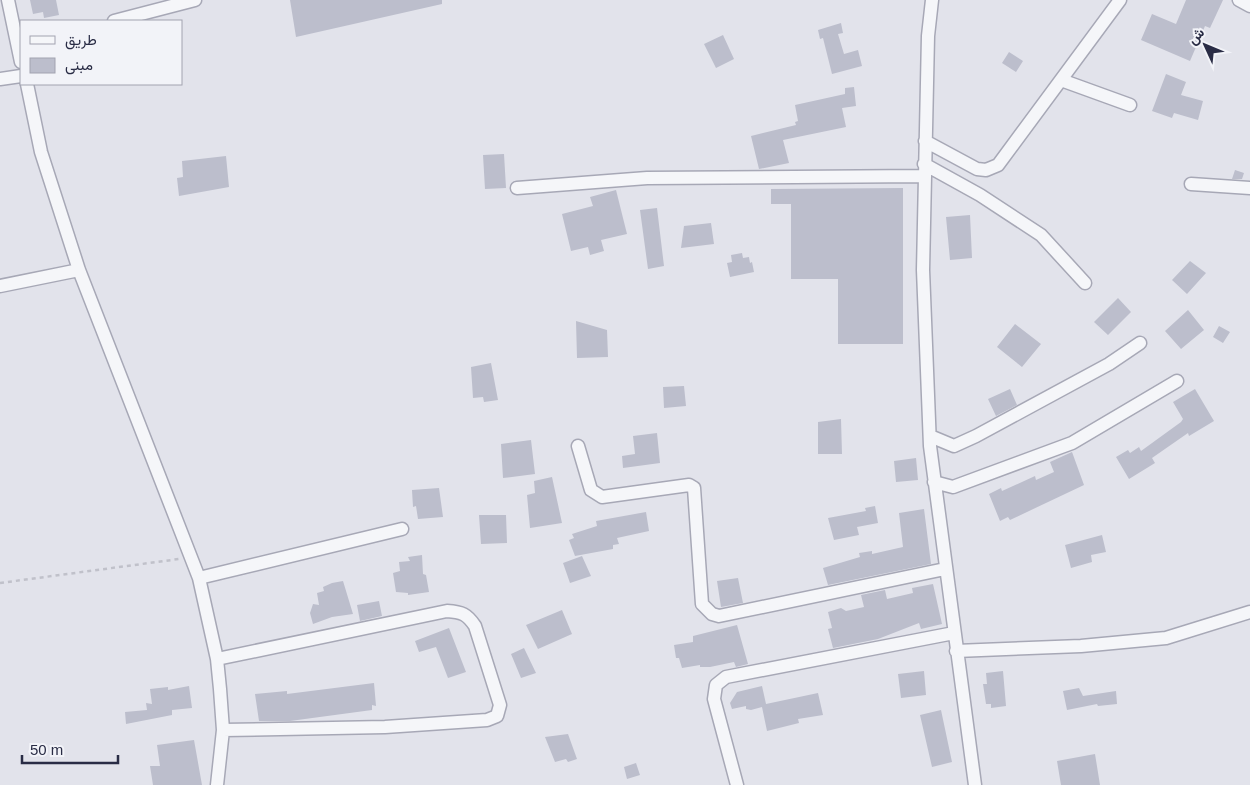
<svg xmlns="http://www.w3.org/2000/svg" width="1250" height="785" viewBox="0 0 1250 785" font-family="Helvetica,Vazirmatn,sans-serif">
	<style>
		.building { fill: #bcbecc }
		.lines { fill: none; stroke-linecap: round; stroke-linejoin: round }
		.minor-casing { stroke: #a7a8b6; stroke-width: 15 }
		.path { stroke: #c0c1ca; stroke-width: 2.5; stroke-dasharray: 4 4; stroke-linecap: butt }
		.minor { stroke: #f5f6f9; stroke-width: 12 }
	</style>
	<rect width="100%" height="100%" fill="#e2e3eb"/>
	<path class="building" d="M30 0H56L59 15 44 18 43 12 33 14Z
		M290 0H442V4L296 37Z
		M1186 0H1223L1210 28 1205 26 1190 61 1141 40 1152 14 1176 24Z
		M841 23 843 33 838 34 844 54 858 50 862 66 832 74 823 38 820 39 818 30Z
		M723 35 734 59 716 68 704 44Z
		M1009 52 1023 61 1016 72 1002 63Z
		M1166 74 1186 82 1181 95 1203 101 1198 120 1174 113 1172 118 1152 111Z
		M854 87 856 106 842 108 846 127 783 140 789 163 759 169 751 136 796 125 795 122 798 121 795 105 845 94V88Z
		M504 154 506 188 485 189 483 155Z
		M226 156 229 187 179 196 177 178 183 177 182 161Z
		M1235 170 1244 173 1242 179H1232Z
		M903 188V344H838V279H791V204H771V189Z
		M616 190 627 234 601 240 604 251 590 255 588 247 571 251 562 214 593 206 590 197Z
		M657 208 664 266 648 269 640 210Z
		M970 215 972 258 950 260 946 217Z
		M711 223 714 244 681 248 684 226Z
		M742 253 743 258 749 257 750 263 752 262 754 272 730 277 727 263 732 262 731 255Z
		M1190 261 1206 273 1187 294 1172 280Z
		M1118 298 1131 312 1108 335 1094 322Z
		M1188 310 1204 330 1181 349 1165 331Z
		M576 321 607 330 608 357 577 358Z
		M1015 324 1041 344 1022 367 997 347Z
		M1219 326 1230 332 1223 343 1213 337Z
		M491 363 498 400 484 402 483 397 473 398 471 367Z
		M684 386 686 406 664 408 663 387Z
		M1010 389 1017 405 996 416 988 399Z
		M1195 389 1214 421 1189 436 1188 433 1152 458 1155 463 1129 479 1116 457 1128 450 1130 453 1139 447 1141 451 1181 422 1183 419 1173 402Z
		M841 419 842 454H818V422Z
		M657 433 660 463 623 468 622 456 635 454 633 436Z
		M531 440 535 474 503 478 501 444Z
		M1072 452 1084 485 1010 520 1008 517 1000 521 989 494 1001 488 1002 491 1035 476 1036 480 1054 472 1050 462Z
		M916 458 918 480 896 482 894 461Z
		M552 477 562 523 530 528 527 495 535 493 534 481Z
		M439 488 443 517 418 519 416 506 413 507 412 490Z
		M875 506 878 523 857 527 859 535 834 540 828 518 866 511 865 508Z
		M924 509 931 564 828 585 823 568 860 557 859 553 872 551V554L903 547 899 513Z
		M646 512 649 531 617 538 619 544 613 545V549L575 556 569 540 574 538 572 534 597 526 596 521Z
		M479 515H506L507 543 481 544Z
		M1102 535 1106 552 1091 555 1092 562 1071 568 1065 545Z
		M422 555 423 574 426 575 429 592 408 595V593L396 592 393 573 400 571 399 562 410 561 408 557Z
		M582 556 591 576 570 583 563 563Z
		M738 578 743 603 721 607 717 581Z
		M343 581 353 614 332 617 313 624 310 613 313 604 319 605 317 593 324 591 323 587 332 583Z
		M933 584 942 624 921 629 919 623 878 639 833 648 828 629 832 628 828 612 841 608 846 611 864 607 861 595 885 590 887 599 913 593 912 588Z
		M379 601 382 616 360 621 357 605Z
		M562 610 572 634 538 649 526 625Z
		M737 625 748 664 736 667 734 662 710 667H700V665L682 668 679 658H676L674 645 693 642V636Z
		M449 628 466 672 448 678 436 647 419 652 415 641Z
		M524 648 536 673 521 678 511 654Z
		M924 671 926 695 901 698 898 674Z
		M1003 671 1006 706 991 708V704H986L983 684H987L986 673Z
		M374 683 376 706 372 705V710L290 721H259L255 694 287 691V694Z
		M189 686 192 708 172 710V715L126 724 125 712 147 710 146 703 152 704 150 689 168 687V690Z
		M762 686 766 704 818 693 823 715 798 719 799 723 767 731 762 707 751 710 746 709V706L732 709 730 703 737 692Z
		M1079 688 1083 696 1116 691 1117 704 1098 706 1097 704 1067 710 1063 691Z
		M941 710 952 762 932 767 920 715Z
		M568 734 577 759 568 762 566 759 555 762 545 737Z
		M194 740 202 785H153L150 766H160L157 745Z
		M1095 754 1100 785H1061L1057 761Z
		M636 763 640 775 627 779 624 767Z"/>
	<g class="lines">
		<g class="minor-casing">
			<path id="minor" d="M8 0 21 62
				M932 0 928 36 923 270 930 446 975 785
				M1239 0 1250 6
				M114 21 195 0
				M0 79 21 76
				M1061 80 1130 105
				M27 84 41 152 79 270 199 578 217 659 220 689 223 730 217 785
				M925 141 977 169 986 170 998 165 1120 0
				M924 164 980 195 1041 235 1085 283
				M1191 184 1250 188
				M517 188 647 178 923 176
				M0 286 79 270
				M930 436 954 446 976 436 1109 364 1140 343
				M578 446 591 490 602 497 689 485 694 488 702 604 712 614 719 616 945 569
				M934 482 953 487 1072 443 1177 381
				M199 578 402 529
				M956 651 1081 646 1166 638 1250 612
				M217 659 447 611C462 612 467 614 475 626L500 705 497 716 487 720 385 727 223 730
				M737 785 714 699 716 685 726 677 954 633"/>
		</g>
		<path class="path" d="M0 583 179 559"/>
		<use href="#minor" class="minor"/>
	</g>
	<rect x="20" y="20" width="162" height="65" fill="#f2f3f8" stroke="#a2a3b0"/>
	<rect x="30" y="36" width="25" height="8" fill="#f5f6f9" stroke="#a2a3b0"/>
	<text x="65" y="45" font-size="15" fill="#292c45">طريق</text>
	<rect x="30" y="58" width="25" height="15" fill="#bcbecc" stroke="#a2a3b0"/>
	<text x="65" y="70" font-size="15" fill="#292c45">مبنى</text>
	<g transform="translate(1205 45) rotate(314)" stroke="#f2f3f8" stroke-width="4" paint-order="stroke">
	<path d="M0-4L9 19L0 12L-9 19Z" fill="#292c45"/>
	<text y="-8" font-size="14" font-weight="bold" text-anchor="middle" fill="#292c45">ش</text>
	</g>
	<path d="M22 755v8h96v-8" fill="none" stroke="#292c45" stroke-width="2.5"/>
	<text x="30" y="755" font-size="15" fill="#292c45" stroke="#f2f3f8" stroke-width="4" paint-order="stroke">50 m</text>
</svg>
